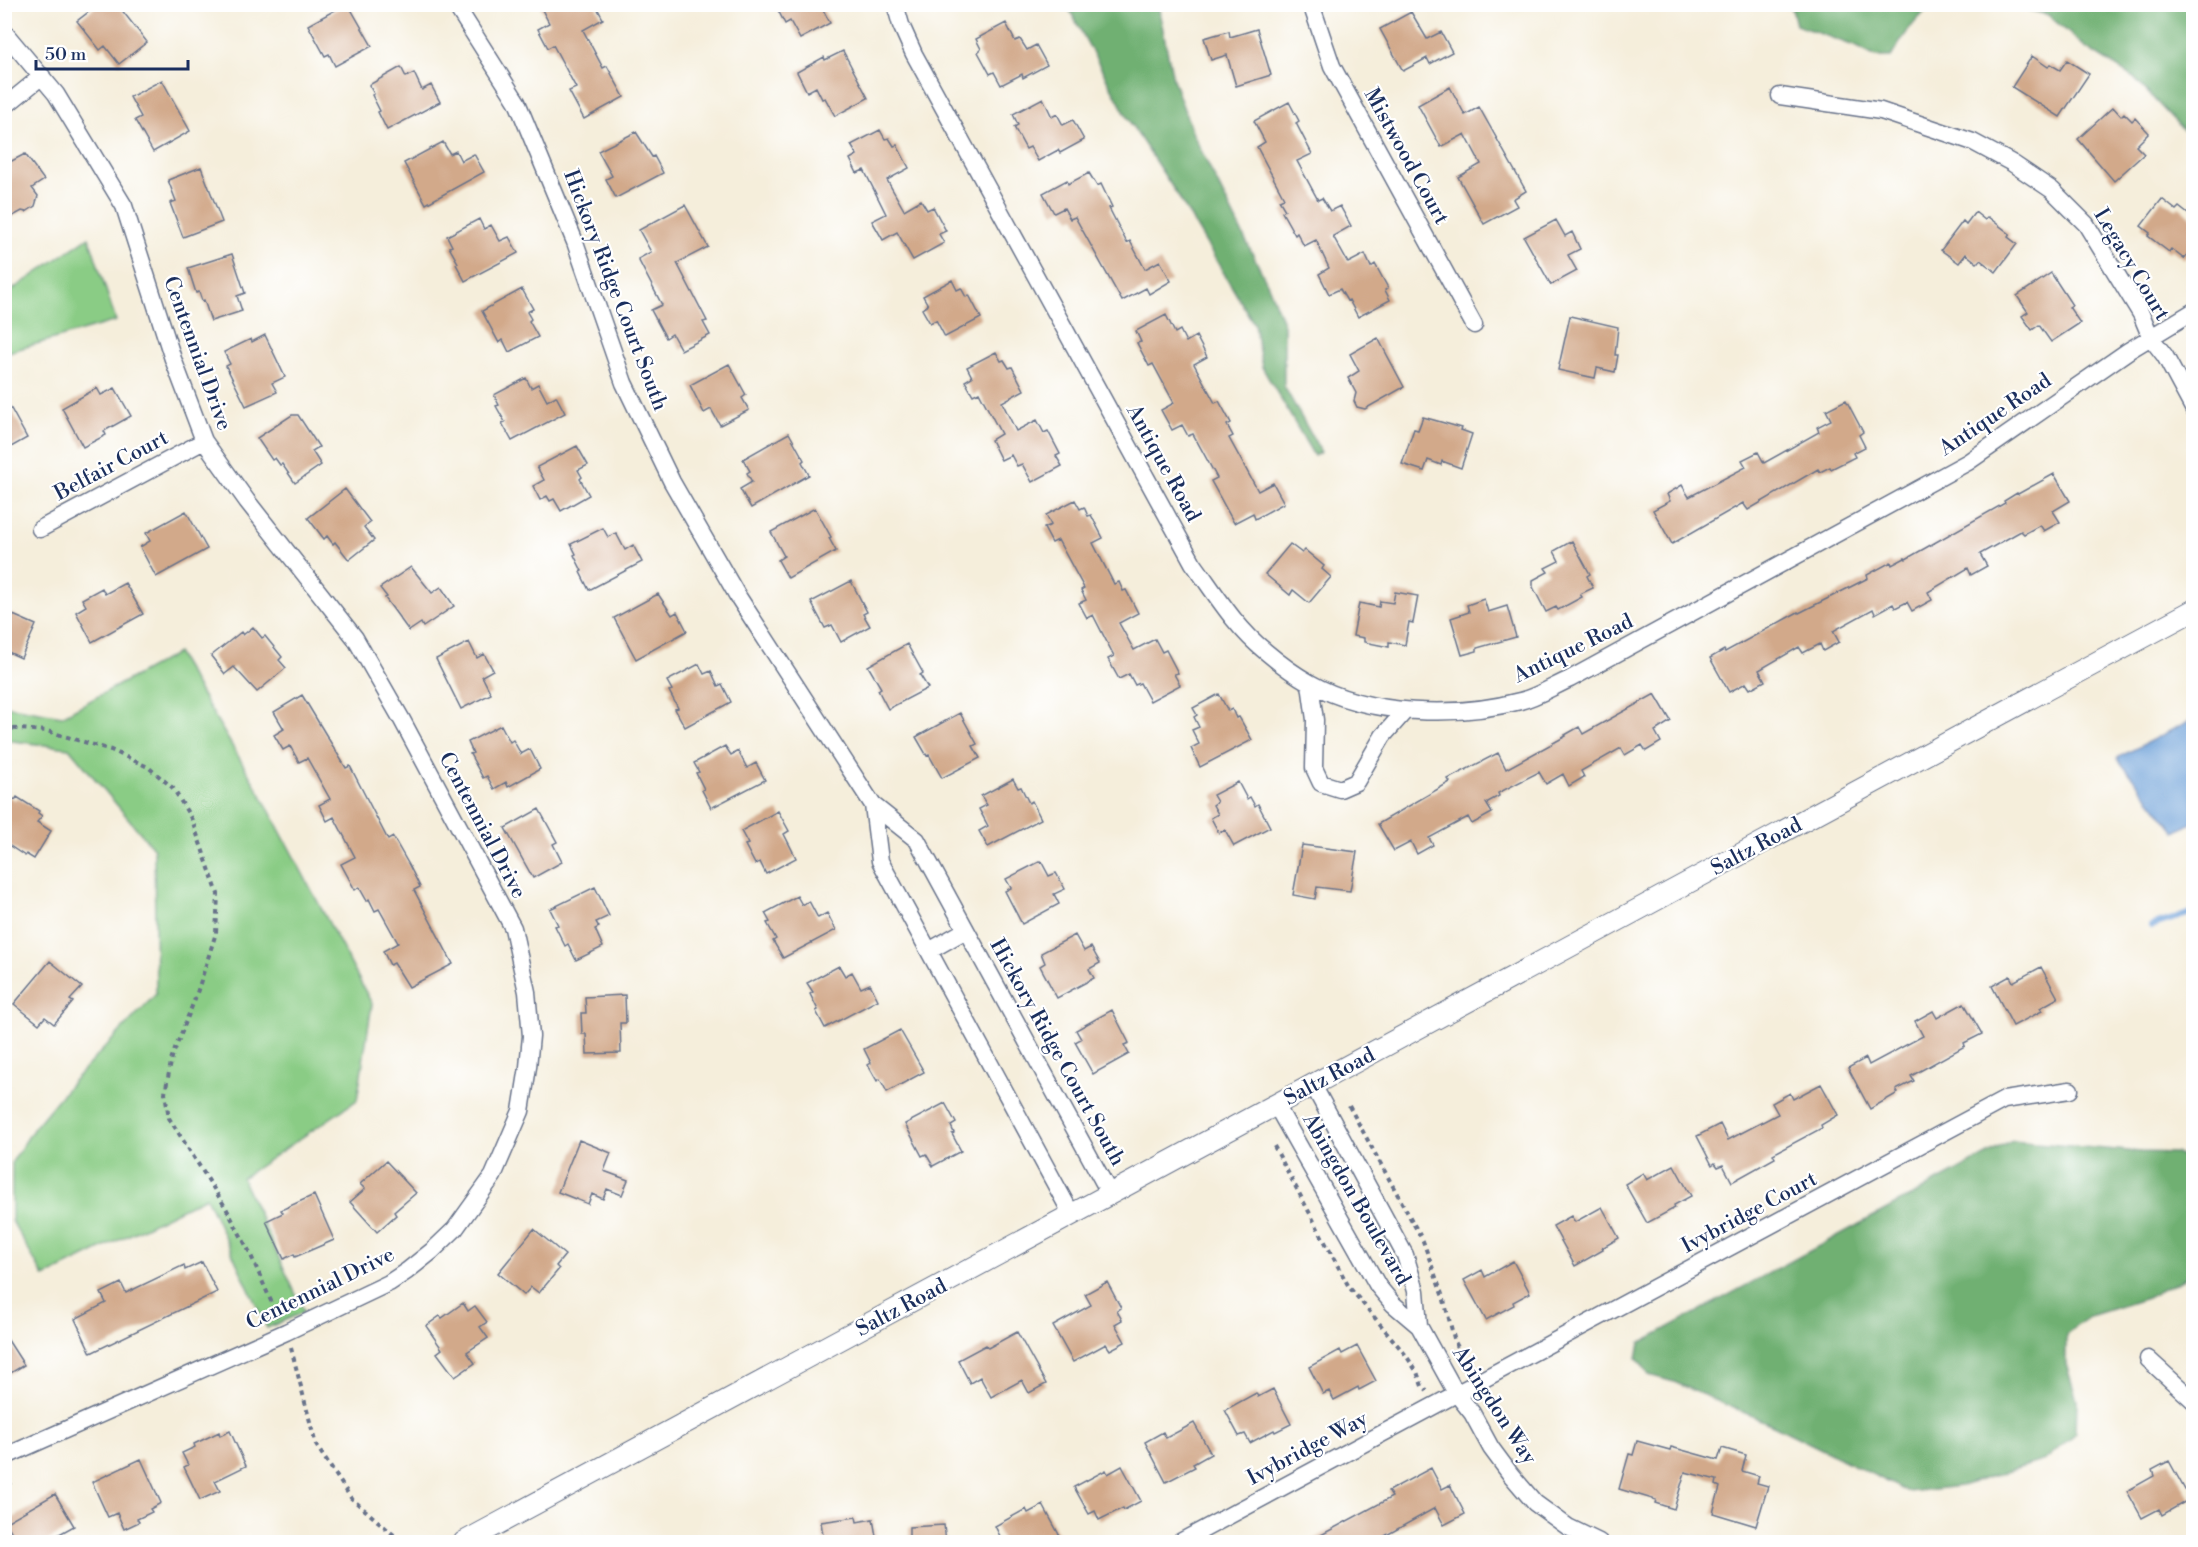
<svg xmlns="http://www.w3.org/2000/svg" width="2198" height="1547" viewBox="0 0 2198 1547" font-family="'Libre Bodoni',serif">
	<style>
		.green { fill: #8acc85; stroke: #527e72; stroke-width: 1.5 }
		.forest { fill: #6fb072; stroke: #457068; stroke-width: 1.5 }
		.water { fill: #6a9fd7; stroke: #42679a; stroke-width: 1.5 }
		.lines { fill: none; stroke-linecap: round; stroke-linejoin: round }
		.stream { stroke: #6a9fd7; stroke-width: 6 }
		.building { fill: #d2a98a }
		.minor-casing { stroke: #67728a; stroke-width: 19 }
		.tertiary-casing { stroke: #67728a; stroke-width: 23 }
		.path { stroke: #67728a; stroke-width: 4; stroke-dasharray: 4.5 4.5; stroke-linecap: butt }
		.minor { stroke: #fff; stroke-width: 16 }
		.tertiary { stroke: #fff; stroke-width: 21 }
		.labels { text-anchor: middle; stroke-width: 4.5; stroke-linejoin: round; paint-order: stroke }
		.street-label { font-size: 21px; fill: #1b2f5e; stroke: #fff }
	</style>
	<rect width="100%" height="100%" fill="#fff"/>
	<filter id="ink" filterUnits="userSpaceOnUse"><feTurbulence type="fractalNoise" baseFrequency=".0167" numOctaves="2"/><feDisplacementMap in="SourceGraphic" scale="12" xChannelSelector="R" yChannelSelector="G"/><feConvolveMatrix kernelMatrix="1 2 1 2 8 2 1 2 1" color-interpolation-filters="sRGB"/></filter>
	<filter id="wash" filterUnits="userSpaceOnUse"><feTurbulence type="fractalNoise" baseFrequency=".008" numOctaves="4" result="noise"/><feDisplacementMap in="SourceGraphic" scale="24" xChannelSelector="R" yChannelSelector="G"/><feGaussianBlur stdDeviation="1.35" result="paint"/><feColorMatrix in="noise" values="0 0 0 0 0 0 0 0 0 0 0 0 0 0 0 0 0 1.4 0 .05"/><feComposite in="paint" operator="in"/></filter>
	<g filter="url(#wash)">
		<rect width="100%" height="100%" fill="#f5eedb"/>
		<path class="green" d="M89 237 116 321 5 353V295Z
			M177 653 260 793 372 1004 357 1100 242 1178 304 1312 267 1328 206 1197 44 1277 12 1221V1162L34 1128 73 1081 156 994 154 849 69 748 5 740V706L62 716Z"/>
		<path class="forest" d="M1067 5H1158L1173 79 1193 134 1268 285 1284 325V386L1321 452 1314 456 1262 367 1254 324 1178 196 1131 124Z
			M1791 5V4L1934 5C1915 18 1903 37 1891 57H1876L1857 47 1796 25Z
			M2010 5H2193V128L2187 134 2134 78 2085 47 2048 15Z
			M2012 1141 2141 1152 2177 1153 2193 1163V1273L2147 1298 2090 1316 2066 1334V1364L2077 1400 2076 1433 2045 1460 1961 1486 1908 1492 1775 1426 1674 1382 1649 1375 1637 1358 1640 1343Z"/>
		<path class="water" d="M2193 719V822L2176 832 2117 758Z"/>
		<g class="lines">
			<path class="stream" d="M2151 926 2194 912"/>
		</g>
		<g id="blocks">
			<path class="building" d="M99 4H117L147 42 119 64 105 46 100 50 77 21Z
				M346 4H348L372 46 335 66 329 54 325 56 308 25Z
				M539 4H595L603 19 583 30 603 68 607 66 624 97 584 119 569 91 576 88 553 45 548 48 538 29 549 23Z
				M775 4H820L830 23 800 39 790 21 785 24Z
				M1411 12 1427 39 1441 32 1452 52 1430 64 1427 58 1403 71 1380 29Z
				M1006 23 1015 41 1020 39 1027 50 1036 45 1047 65 1023 78 1022 74 1001 85 994 72 990 74 978 52 981 49 976 39Z
				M1257 29 1271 75 1236 86 1227 55 1211 60 1204 38 1229 31 1230 37Z
				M843 51 868 98 835 116 825 98 822 99 816 87 807 92 797 72 824 57 825 60Z
				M2032 56 2048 67 2050 64 2060 70 2067 60 2089 74 2060 117 2012 87Z
				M401 67 406 77 414 73 422 90 431 85 440 102 387 130 378 112 380 111 372 95 374 94 369 85Z
				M162 80 190 131 153 152 135 120 141 117 130 97Z
				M1450 87 1465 115 1479 107 1526 191 1513 199 1517 206 1484 224 1458 177 1481 164 1465 134 1441 147 1418 105Z
				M1043 98 1052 117 1057 114 1063 125 1073 120 1084 140 1060 153 1058 150 1038 161 1030 147 1026 149 1014 127 1018 125 1013 114Z
				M1289 102 1299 121 1296 123 1312 154 1297 161 1318 200 1322 198 1330 211 1340 206 1351 226 1333 236 1348 263 1365 254 1371 267 1375 264 1388 288 1385 290 1390 300 1358 317 1349 300 1347 301 1340 289 1329 294 1319 274 1329 268 1316 240 1304 246 1297 233 1295 235 1282 212 1285 210 1279 200 1284 198 1257 147 1265 142 1254 121Z
				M2113 107 2121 116 2124 113 2132 121 2135 118 2149 133 2136 146 2144 154 2114 181 2078 139Z
				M880 130 885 139 889 138 894 146 897 145 909 168 887 180 904 210 921 200 927 210 933 207 946 231 939 234 944 243 913 260 897 232 883 240 872 221 886 214 864 170 857 173 850 159 857 155 851 145Z
				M636 132 652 157 654 156 663 173 616 198 606 179 612 176 598 151Z
				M443 142 450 154 456 151 461 161 474 154 484 172 426 204 404 163Z
				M25 154 44 180 32 188 38 196 35 206 26 212 22 211 4 221V165Z
				M201 167 222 222 183 237 170 203 176 201 168 180Z
				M1089 173 1097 186 1101 184 1112 207 1109 208 1127 243 1130 241 1145 269 1160 261 1171 281 1149 294 1146 288 1122 301 1075 217 1070 219 1064 208 1054 213 1043 193 1067 180 1068 184Z
				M2162 199 2176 210 2179 207 2193 218V246L2184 259 2171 249 2169 252 2148 236 2150 233 2141 226Z
				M685 205 708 247 677 263 707 321 703 322 710 335 681 350 672 334 666 338 651 310 662 305 638 259 651 252 639 230Z
				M1975 212 1985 220 1988 217 2010 234 2008 237 2017 244 1996 272 1980 260 1977 263 1966 254 1959 263 1941 250 1963 221 1966 224Z
				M479 219 484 229 491 225 500 241 509 237 518 253 465 281 456 264 458 263 449 247 452 246 447 236Z
				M1556 220 1565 236 1572 232 1580 249 1568 255 1577 271 1551 285 1524 237Z
				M232 254 245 293 237 296 242 311 211 321 204 300 202 301 199 292 196 293 188 268Z
				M2051 273 2072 305 2069 307 2080 323 2051 342 2039 325 2032 330 2022 316 2028 312 2017 296Z
				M952 280 957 290 961 288 966 297 969 295 981 318 945 337 936 320 930 323 922 309 928 305 923 296Z
				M522 289 533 309 527 312 531 319 529 321 538 337 509 352 503 340 499 343 482 311Z
				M1166 315 1175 333 1180 330 1186 342 1196 336 1207 357 1194 364 1215 403 1219 401 1231 423 1227 425 1233 436 1229 438 1258 491 1273 483 1284 503 1255 519 1253 513 1234 523 1211 481 1217 478 1193 434 1188 436 1182 425 1172 430 1161 410 1174 403 1153 364 1149 366 1137 343 1141 342 1136 331Z
				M1570 316 1618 327 1615 355H1618L1615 372 1597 368 1595 378 1558 370Z
				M265 335 285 377 272 383 277 392 246 406 226 366 230 364 224 352 251 339 252 342Z
				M1378 338 1404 387 1365 409 1357 407 1354 401 1356 393 1348 378 1359 371 1350 354Z
				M996 352 1001 361 1004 360 1009 368 1012 367 1024 390 1002 402 1016 431 1037 420 1044 433 1048 431 1060 454 1056 456 1062 466 1032 482 1022 464 1017 466 1011 455 1001 460 991 440 1001 434 979 392 973 395 965 381 972 377 967 367Z
				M729 364 746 395 742 398 749 410 720 425 711 409 704 413 690 385Z
				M526 378 531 388 538 384 547 401 556 396 565 413 512 441 502 423 505 422 496 406 499 405 494 395Z
				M97 388 101 395 115 388 131 416 104 431 106 435 83 447 62 408Z
				M4 396 27 438 4 451Z
				M1846 400 1863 432 1859 435 1865 447 1853 453 1855 457 1831 469 1830 467 1820 472 1818 469 1748 510 1743 503 1672 544 1653 510 1670 501 1667 494 1682 485 1689 497 1746 467 1742 460 1758 452 1764 463 1819 432 1817 427 1831 420 1826 410Z
				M292 415H298L319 447 312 451 321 465 295 483 282 464 280 465 275 458 272 460 257 438Z
				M1423 417 1462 428 1461 430 1472 434 1461 468 1442 461 1441 465 1428 460 1424 471 1402 464 1414 429 1418 430Z
				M789 433 804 460 802 462 809 475 751 508 740 489 752 482 747 473 750 471 743 459Z
				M577 446 588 465 578 470 582 477 580 479 589 495 561 511 554 499 550 501 547 496 540 500 533 486 544 480 537 467Z
				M2054 474 2070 501 2053 511 2060 522 2044 531 2040 525 2024 534 2021 531 1980 554 1987 566 1971 575 1968 568 1928 592 1932 600 1912 611 1907 602 1895 608 1893 604 1875 614 1873 609 1833 631 1839 642 1823 651 1820 644 1803 653 1799 647 1759 670 1765 681 1750 689 1746 683 1729 692 1710 658 1724 650 1725 652 1798 612 1799 613 1868 578 1867 575 1891 562 1892 565 1905 558 1906 559 2005 503 2004 501 2017 493 2018 494Z
				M345 489 370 522 364 527 374 540 349 560 335 542 333 544 327 536 324 539 308 518Z
				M1075 500 1080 509 1084 507 1088 516 1091 515 1103 538 1093 543 1114 584 1119 582 1123 591 1126 590 1138 613 1119 623 1134 650 1155 639 1162 652 1166 650 1178 673 1174 674 1180 685 1150 701 1140 683 1135 685 1129 674 1119 679 1108 659 1114 656 1093 615 1087 618 1079 603 1086 600 1081 590 1084 588 1058 540 1052 543 1044 528 1051 525 1046 515Z
				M815 508 831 537 829 538 836 551 788 578 778 560 784 556 771 532Z
				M186 511 207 549 156 577 140 547 150 541 146 533Z
				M603 528 608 537 616 533 625 550 633 545 642 562 589 590 580 572 582 571 574 555 576 554 571 544Z
				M1572 541 1590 574 1587 576 1593 588 1580 594 1582 597 1558 610 1556 607 1546 612 1533 587V580L1548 572 1545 568 1559 561 1554 551Z
				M1290 544 1302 553 1305 550 1324 566 1322 569 1331 577 1309 603 1293 590 1290 595 1265 574Z
				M411 567 432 593 441 587 454 606 423 627 421 623 409 631 385 598 387 597 380 588Z
				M851 581 867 612 863 614 870 626 841 642 832 625 825 628 811 602Z
				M125 583 143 614 92 642 76 612 86 606 82 599 102 588 105 594Z
				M1395 592 1418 596 1413 623 1409 622 1405 645 1389 642V647L1364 642V638L1353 636 1359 603 1379 607 1380 601 1393 603Z
				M658 594 672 615 677 612 687 631 636 659 614 618Z
				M1484 599 1488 612 1507 606 1516 637 1477 648V651L1462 655 1451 618 1469 612 1467 605Z
				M4 611 36 625 21 658 4 650Z
				M253 627 262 638 265 636 282 657 279 660 286 668 257 692 234 667 225 674 211 656 241 632 243 635Z
				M469 642 477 658 484 654 493 670 482 676 491 694 461 709 436 659Z
				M907 644 923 673 920 675 928 688 888 709 878 690 881 688 868 666Z
				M699 664 704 674 711 671 718 686 722 684 731 702 685 727 675 709 678 708 669 691 672 690 667 681Z
				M1219 694 1228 711 1232 709 1236 718 1239 717 1252 740 1200 767 1191 748 1199 744 1192 730 1199 727 1194 717 1197 715 1193 708Z
				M1655 694 1671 721 1655 731 1661 742 1646 751 1642 745 1625 755 1621 748 1581 771 1584 777 1569 786 1563 774 1546 784 1539 772 1498 793 1499 796 1486 803 1492 813 1472 824 1468 817 1429 838 1433 845 1417 854 1411 842 1394 851 1378 824 1450 782 1448 779 1498 753 1506 769 1566 736 1565 735 1579 727 1583 734Z
				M302 695 346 768 350 766 388 840 393 837 409 865 420 887 414 890 453 964 409 987 394 963 390 965 383 951 398 943 379 909 375 911 369 899 367 901 359 887 355 890 341 864 355 857 334 817 327 821 319 805 330 799 307 758 299 762 290 746 283 750 274 735 284 729 274 712Z
				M960 713 977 744 973 746 980 758 942 778 929 755 927 756 916 737Z
				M501 725 510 742 513 740 521 754 530 749 540 769 508 787 506 782 494 789 487 776 483 778 470 754 473 753 468 742Z
				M725 746 731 755 738 751 747 768 756 763 765 780 711 808 702 790 704 789 696 773 699 772 694 763Z
				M1013 779 1018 788 1021 787 1029 803 1032 801 1041 819 988 847 979 831 988 826 979 809 987 805 981 796Z
				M1238 782 1247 799 1250 797 1255 806 1258 804 1270 827 1234 846 1225 830 1219 833 1211 818 1218 814 1213 805 1217 802 1213 795Z
				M4 793 15 800 17 797 39 811 38 813 42 816 37 822 51 831 34 859 26 854 25 856 4 842Z
				M539 809 557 842 553 844 562 862 533 878 505 828Z
				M778 811 789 831 784 834 796 858 766 874 760 862 755 864 745 845 748 844 741 831Z
				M1302 845 1357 852 1350 891 1317 887 1315 899 1293 895Z
				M1041 861 1049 876 1056 873 1065 889 1054 894 1059 904 1022 924 1005 891 1011 888 1006 879Z
				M595 887 609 916 596 922 599 927 595 929 603 947 576 960 568 944 565 946 555 926 558 925 550 909Z
				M797 896 802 905 809 901 818 918 827 913 836 930 783 958 773 941 776 939 767 923 770 922 765 913Z
				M1075 935 1084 951 1091 947 1100 963 1089 969 1094 978 1057 998 1040 966 1045 963 1041 953Z
				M50 961 82 987 70 1000 73 1002 54 1024 45 1017 39 1024 14 1004Z
				M839 966 845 976 852 972 861 988 870 984 878 1000 825 1028 816 1011 818 1010 810 994 813 992 807 983Z
				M2041 967 2058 998 2040 1008 2042 1011 2013 1026 1992 986 2010 976 2013 982Z
				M625 995 626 1023H620L621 1053 587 1054 586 1034H582L581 1013H586L585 997Z
				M1964 1003 1982 1034 1964 1043 1965 1046 1911 1076 1914 1081 1896 1090 1898 1093 1870 1109 1848 1068 1866 1058 1869 1065 1923 1036 1915 1021 1933 1011 1937 1018Z
				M1112 1010 1129 1043 1124 1045 1129 1054 1093 1074 1075 1042 1081 1039 1076 1030Z
				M900 1030 924 1072 887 1092 880 1079 877 1081 868 1065 871 1063 864 1049Z
				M1821 1084 1838 1115 1821 1125 1822 1128 1773 1154 1775 1158 1732 1182 1723 1165 1718 1167 1715 1163 1712 1165 1697 1136 1720 1124 1728 1140 1778 1114 1772 1103 1790 1093 1793 1099Z
				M945 1103 956 1123 951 1126 954 1133 952 1134 961 1151 933 1166 926 1154 922 1156 905 1124Z
				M579 1140 611 1153 604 1171 628 1180 622 1195 607 1189 603 1199 592 1194 588 1204 558 1192Z
				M386 1161 416 1193 394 1212 396 1215 377 1232 350 1202 365 1189 360 1184Z
				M1674 1165 1691 1196 1674 1205 1675 1208 1647 1223 1625 1184 1643 1173 1647 1180Z
				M314 1195 334 1240 295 1257 294 1254 284 1259 266 1221 283 1213 281 1210Z
				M1602 1207 1619 1238 1602 1248 1603 1250 1575 1266 1553 1226 1571 1216 1575 1222Z
				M534 1229 565 1255 556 1266 559 1269 539 1293 531 1287 524 1295 498 1273Z
				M1513 1261 1530 1293 1513 1302 1514 1305 1486 1320 1464 1280 1482 1270 1485 1277Z
				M202 1262 217 1292 91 1353 75 1319 106 1303 101 1293 121 1283 126 1293 184 1265 185 1270Z
				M1107 1282 1121 1308 1117 1311 1122 1320 1115 1324 1125 1342 1110 1350 1106 1344 1073 1362 1053 1326 1091 1305 1085 1294Z
				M463 1303 468 1311 475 1306 487 1322 480 1327 488 1338 467 1352 475 1363 455 1377 437 1353 442 1349 426 1326 440 1316 442 1318Z
				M1017 1332 1046 1384 1029 1393 1022 1380 991 1397 980 1377 970 1383 958 1360 986 1345 988 1348Z
				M4 1334 24 1365 4 1377Z
				M1357 1346 1376 1381 1359 1390 1358 1387 1334 1400 1329 1391 1323 1394 1309 1367 1340 1350 1342 1354Z
				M1273 1389 1291 1424 1275 1432 1274 1430 1250 1443 1245 1434 1239 1436 1225 1410 1256 1393 1258 1397Z
				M1194 1423 1211 1454 1193 1464 1195 1467 1166 1482 1145 1442 1163 1432 1166 1438Z
				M230 1431 246 1466 215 1481 220 1491 200 1500 184 1467 188 1465 182 1453 195 1447 194 1444 219 1432 220 1436Z
				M1637 1441 1670 1450 1671 1447 1718 1460 1722 1448 1746 1455 1742 1471 1759 1476 1757 1483 1768 1486 1756 1526 1713 1513 1720 1487 1716 1485 1717 1480 1685 1472 1674 1509 1655 1503 1656 1500 1619 1489 1629 1454 1633 1455Z
				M141 1459 161 1503 150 1509 152 1512 137 1519 139 1522 124 1529 117 1513 108 1517 92 1482Z
				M2169 1461 2190 1499 2162 1515 2159 1509 2142 1518 2127 1491 2154 1476 2152 1470Z
				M1122 1466 1141 1501 1124 1510 1123 1508 1099 1520 1095 1511 1089 1514 1074 1487 1106 1470 1108 1474Z
				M1431 1468 1442 1489 1450 1485 1465 1514 1444 1525 1435 1508 1383 1537 1386 1542H1308L1392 1497 1388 1491Z
				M55 1494 74 1526 45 1542H17L6 1522Z
				M1043 1505 1063 1542H1003L995 1526 1026 1509 1028 1513Z
				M856 1517 857 1522 873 1519 877 1542H824L821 1522Z
				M944 1525 946 1542H909V1527Z"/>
		</g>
	</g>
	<g filter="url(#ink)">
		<use href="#blocks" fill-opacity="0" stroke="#67728a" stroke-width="1.5"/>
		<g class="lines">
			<g class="minor-casing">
				<path id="minor" d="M455 4 517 102 575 242 624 383 672 482 737 595 873 805 917 840 1110 1194
					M895 4 901 25 914 54 1193 563C1215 593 1235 627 1265 651 1278 662 1294 674 1310 683 1368 716 1457 718 1520 701 1537 697 1554 686 1570 679L1968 462 2128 351 2194 311
					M1311 4 1332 66 1474 325
					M4 32 56 94 124 206 173 359 204 441 247 501 355 638 402 720 513 928 527 992 531 1036 528 1067 521 1111 493 1176 455 1229 432 1251 407 1271 389 1283 286 1332 4 1457
					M1780 96 1881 111 1973 142 2012 163 2052 190 2086 224 2141 314 2151 338 2165 356 2194 410
					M4 107 42 76
					M40 529 204 441
					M1310 684 1315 720 1314 768 1321 783 1340 789 1356 782 1383 736 1405 711
					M873 805 880 861 1072 1215
					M929 951 966 930
					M1276 1105 1378 1286 1393 1304 1419 1326 1416 1291 1405 1255 1313 1085
					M1419 1326 1456 1393 1472 1413 1491 1448 1511 1475 1535 1503 1568 1527 1599 1542
					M2148 1359 2194 1401
					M1180 1542 2004 1100 2070 1090"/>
			</g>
			<g class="tertiary-casing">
				<path id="tertiary" d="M464 1542 2194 610"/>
			</g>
			<path class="path" d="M4 728 47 731 111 750 148 767 173 788 192 820 218 894 216 933 196 996 172 1057 165 1093 169 1118 226 1208 249 1251 278 1317
				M1349 1106 1423 1241 1444 1300 1455 1342 1470 1368
				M1274 1146 1349 1287 1405 1354 1417 1372 1422 1386 1427 1390
				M291 1348 316 1445 351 1498 402 1542
				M5 1475 10 1485"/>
			<use href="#minor" class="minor"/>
			<use href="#tertiary" class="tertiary"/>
		</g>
	</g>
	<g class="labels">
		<g class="street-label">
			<text transform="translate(1407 156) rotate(61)" y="7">Mistwood Court</text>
			<text transform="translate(2132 264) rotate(59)" y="7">Legacy Court</text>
			<text transform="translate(616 290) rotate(69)" y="7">Hickory Ridge Court South</text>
			<text transform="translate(198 353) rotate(70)" y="7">Centennial Drive</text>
			<text transform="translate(1995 414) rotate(-34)" y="7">Antique Road</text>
			<text transform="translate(1164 463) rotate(61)" y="7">Antique Road</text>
			<text transform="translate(111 465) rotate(-28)" y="7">Belfair Court</text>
			<text transform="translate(1573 648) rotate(-26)" y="7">Antique Road</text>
			<text transform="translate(483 825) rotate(62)" y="7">Centennial Drive</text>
			<text transform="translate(1756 846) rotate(-28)" y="7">Saltz Road</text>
			<text transform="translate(1058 1052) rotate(61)" y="7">Hickory Ridge Court South</text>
			<text transform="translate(1329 1076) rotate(-28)" y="7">Saltz Road</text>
			<text transform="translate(1357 1199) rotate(60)" y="7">Abingdon Boulevard</text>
			<text transform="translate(1749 1212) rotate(-28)" y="7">Ivybridge Court</text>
			<text transform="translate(320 1288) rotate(-26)" y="7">Centennial Drive</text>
			<text transform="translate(901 1307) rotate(-28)" y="7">Saltz Road</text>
			<text transform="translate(1495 1405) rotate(57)" y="7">Abingdon Way</text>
			<text transform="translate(1307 1448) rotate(-28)" y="7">Ivybridge Way</text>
		</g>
	</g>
	<rect width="2198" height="1547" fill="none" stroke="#fff" stroke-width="24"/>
	<path d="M36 60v9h152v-9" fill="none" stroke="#1b2f5e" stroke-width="3"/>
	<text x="45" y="60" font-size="18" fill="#1b2f5e" stroke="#ffffff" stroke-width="4.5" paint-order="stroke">50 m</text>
</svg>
